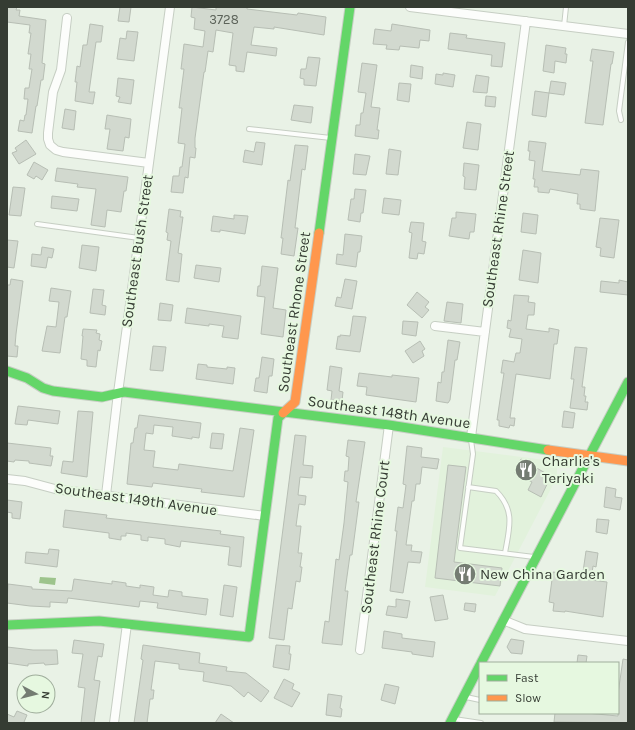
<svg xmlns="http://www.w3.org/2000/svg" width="635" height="730" viewBox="0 0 635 730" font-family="Karla,sans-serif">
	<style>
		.built { fill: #e2f2dc }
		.water { fill: #9dc48c }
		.building { fill: #d2d9cf; stroke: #b7beb4 }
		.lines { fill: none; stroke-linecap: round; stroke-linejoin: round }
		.lane-casing { stroke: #c6cec3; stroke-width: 6 }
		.street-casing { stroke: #c6cec3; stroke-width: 10 }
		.fast-casing { stroke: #c6cec3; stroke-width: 11 }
		.slow-casing { stroke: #c6cec3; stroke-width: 11 }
		.lane { stroke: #fcfdfb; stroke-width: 4 }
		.street { stroke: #fcfdfb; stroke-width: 8 }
		.fast { stroke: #63d668; stroke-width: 9 }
		.slow { stroke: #ff974d; stroke-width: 9 }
		.labels { text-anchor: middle; stroke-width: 4; stroke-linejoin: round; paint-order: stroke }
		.number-label { font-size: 13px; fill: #5c635a }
		.street-label { font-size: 15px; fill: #353c33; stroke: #e6f8e0 }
		.poi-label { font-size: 15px; fill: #353c33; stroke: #e6f8e0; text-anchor: start }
	</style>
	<rect width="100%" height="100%" fill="#e9f2e6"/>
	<path class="built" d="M443 447 545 460 551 461 557 468V477L495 596 425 587Z"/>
	<path class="water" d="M40 577 56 578 55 585 39 583Z"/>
	<path class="building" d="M7 7H17L16 10H20L19 16 46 20 42 63 45 64 43 80H41L37 106H36L32 133 18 131 20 120 24 121 25 115H26L28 99H24L25 88H29L32 69H29L31 54H28L31 33H29L30 25 7 22Z
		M120 7H131L129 22 118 21Z
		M192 7 216 10V7H247V9L297 15 298 13 326 17 324 35 274 27V29L254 27 251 45 277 48 276 56 247 52 244 72 236 71V66L229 65 233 33 216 30 213 52 208 51 205 72H204L195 138V148H196L195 158 190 157 188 178 185 177 183 193 171 192 173 176H179L180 167H182L185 144 178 143 182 108H179L184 69H181L184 44 203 47 205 31 194 29 195 18 191 17Z
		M90 24 103 26 101 42H96L89 92H95L93 104 75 101 77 82H75L77 66 80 67 83 45H87Z
		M392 24 430 30 429 41 420 40 419 48 400 46 399 50 386 49 387 45 373 44 375 29 391 31Z
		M127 31 138 32 134 61 117 59 120 38 126 39Z
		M450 33 467 35 466 38 505 43 502 67 491 66 492 55 448 49Z
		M546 45 566 48 565 54H567L566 63 555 61 554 73 543 71Z
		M592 49 614 52 612 64H611L603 125 585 123 593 61H590Z
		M308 57 320 58 316 86 304 85V79L300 78 301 69H306Z
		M362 63 377 65 371 107 380 108 377 130H379L378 139 355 136 356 125H360L361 113H363L366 93 358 92Z
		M411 65 423 67 422 79 410 77Z
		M443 73 455 75 453 87 435 84 436 74 443 75Z
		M476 75 489 77 487 93 473 92Z
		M118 78 134 80 131 104 118 102 120 97 116 96Z
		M551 81 566 83 564 95 549 93Z
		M399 83 411 84 409 102 397 100Z
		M535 91 549 93 546 117 532 115Z
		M486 96 496 97 495 107 485 106Z
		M294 105 313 107 311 123 291 120Z
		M65 109 76 111 74 130 62 128Z
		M107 115 131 119 129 138 125 137 123 151 107 149 110 129H105Z
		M467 122 481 124 478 150 463 148Z
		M26 140 36 154 19 164 12 153 17 151 15 148Z
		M529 141 546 143 542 171 580 175 581 169 599 171 595 211 580 209V204H577L578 194 550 189 549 193 538 192V187H534L535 179H533L535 161 529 160 530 151H528Z
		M256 142 265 143 262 165 243 162 245 150 254 152Z
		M295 145 308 146 305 170 302 169 295 228H298L294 256 281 254 283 238H281L288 180 290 181Z
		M389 149 401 151 398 175 386 174Z
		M355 154 370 156 366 175 353 174Z
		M34 162 48 170 42 180 36 176 34 179 27 175Z
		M464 163 479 165 476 190 464 189 465 177 463 176Z
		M57 168 128 177 126 191H124L121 212 107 210 105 227 91 225 96 189 77 187 78 184 55 181Z
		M13 187 25 188 21 216 9 215Z
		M355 189 366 190 363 213H361L360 222 348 220 351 199H354Z
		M52 196 79 199 77 211 51 208Z
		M384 198 401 200 399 215 382 213Z
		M169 209 181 211 180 217H183L178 253 182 254 179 282 166 280 171 241 167 240 168 233 166 232Z
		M456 212 476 214 474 232H470L469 239 449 236 452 218H456Z
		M523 213 538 215 536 234 521 232Z
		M234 215 248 216 245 234 220 230V232L211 231 213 216 234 219Z
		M600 218 619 220 614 258 600 256 601 248 596 247Z
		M411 222 424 223 422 241 426 242 424 254 418 253 417 259 409 258 412 233 409 232Z
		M345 234 362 236 360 252H358L356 267 336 264 337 254 343 255Z
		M7 240 18 241 14 268 7 267Z
		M82 245 99 247 96 271 79 268Z
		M42 247 54 249 52 258 48 257 46 268 31 266 32 254 41 255Z
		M523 250 541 253 538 283 519 280Z
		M196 265 221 268 219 282 194 278Z
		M262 266 278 268 273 308 286 310 283 337 261 334 265 297 257 296 258 286H260Z
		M11 279 23 281 16 334 15 346H18L17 357 7 356V285H10Z
		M345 279 357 281 352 309 335 306 337 297 341 298Z
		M619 280 628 282V295L600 292 601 281 619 283Z
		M51 288 71 291 67 317H65L60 353 42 351 47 326 56 327 59 302 49 301Z
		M93 289 104 290 102 305 106 306 105 315 90 313Z
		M417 292 429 302 425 307 429 310 422 318 407 305Z
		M514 295 529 296 528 302 535 303 534 315H528L526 329 549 332V328L559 330 557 344H554L550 379 516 374 510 418H515L514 426 510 425 509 428 499 426V420H497L504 373H501L503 360 514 362 516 353H520L522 339 509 337 511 329 507 328 508 320 511 321Z
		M447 302 463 304 461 323 444 321Z
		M160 303 173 305 171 321 158 320Z
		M187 308 241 316 238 339 222 337 224 326 209 324V326L185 323Z
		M353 316 366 317 360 352 336 349 338 336 340 337V335L350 336Z
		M403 321 418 322 416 336 402 334Z
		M83 329 97 330 96 333 100 334 99 340 102 341 100 351 98 350 96 367 87 366V360L81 359 83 336H82Z
		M448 340 460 342 457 360H455L450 400 448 403 436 401 438 382 441 383 442 372H444Z
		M420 341 425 349 422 351 424 356 413 363 405 351Z
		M153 346 166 347 163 371 150 370Z
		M575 347 587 348 582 387H585L584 396H586L585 402H588L587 410 570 408 574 379H571Z
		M262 357 274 359 272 376H269L267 393 254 391 256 378H259Z
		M198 364 207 365V367L227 369V367L235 368 233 384 196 379Z
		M330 366 342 368 339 391 343 392 342 401 331 400 332 391 327 390Z
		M359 373 392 377V375L419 378 416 402 366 395 367 387 357 386Z
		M18 406 60 411 58 424 28 420 27 425 15 424Z
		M78 411 93 412 87 477 61 473 63 461 73 462Z
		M564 411 575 413 573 428 562 427Z
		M139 415 201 423 199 438 192 437V439L172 436 173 427 154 425 153 434 146 433 144 450 155 451 153 467 178 470 179 464 233 471 240 428 254 430 244 497 201 492 202 489 153 483 152 487 127 484 131 443H133L135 428H137Z
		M212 433 224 434 222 449 210 448Z
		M295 435 306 436 303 465 313 466 312 478 300 477 298 495 306 496 305 505 299 504 296 526H301L298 553H302L300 567H302L300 582 296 581 292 609 288 608 284 640 269 638Z
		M348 440 365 442 356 502H359L352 555H350L345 591H348L342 645 322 643 325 621 329 622 336 559 339 560 344 523 348 482 344 481 345 471H348L349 457 346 456Z
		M7 443 51 448 50 456H53L51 466 29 463V461L15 460 14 462 7 461Z
		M407 446 422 448 421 457 439 459 437 469 422 467 420 484H416L414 501H412L406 545H412L411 551 422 552 420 563 408 562 403 593 390 591 397 531H395L398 507 403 508 406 485 403 484Z
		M521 459 547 474 549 480 541 497 528 490 532 482 515 473Z
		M448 465 466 467 454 562 502 568 500 586 435 578Z
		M606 487 616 489 615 497 622 498 620 510 604 507Z
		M7 500 22 502 20 519 12 518V513L7 512Z
		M65 510 107 515 106 518 221 531 220 534 244 537 241 567 228 565 230 547 181 541 180 547 165 544V539L148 537V541L141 540V535L126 533V536H121V540L109 538V533L63 527Z
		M597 519 609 520 607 534 596 532Z
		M49 549 59 550 57 567 25 563 26 552 48 554Z
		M586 551 598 553 596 567 593 566 591 580 607 582 603 617 565 611V612L553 611 554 603 549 602 553 572 568 574V577L582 579Z
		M74 579 112 584V581L126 583V586L140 588V585L154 587 153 595 168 597 169 590 182 592V596L208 599 206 615 157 608 158 603 140 601 139 607 68 598 67 603 50 602V607L30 606 7 603 8 584 32 587V589L72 591Z
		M224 585 237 587 233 617 220 615Z
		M443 595 448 619 435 621 430 597Z
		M396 599 410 601 407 618 386 615 388 606 396 607Z
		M465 603 476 604 475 612 464 610Z
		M384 631 402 634V638L435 642 433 657 412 654V652L382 648Z
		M511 639 524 641 522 654 511 653 507 647Z
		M74 640 104 644 102 657 98 656 94 680 100 681 94 723H81L85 688 78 687 83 654 72 653Z
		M143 645 200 653 199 663 227 667 226 671 246 673 269 691 261 702 248 692 244 697 231 686 203 681 204 672 179 669V664L155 661 151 690H154L153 699H150L147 723H134L143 660 141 659Z
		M276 645 290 646 289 654H291L289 670 273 667Z
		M7 647 33 650H57L58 664 45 665 44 663 28 664V666L7 663Z
		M578 655 587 656 586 663H577Z
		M623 659 628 660V723L554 722 555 713H586L618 716V694Z
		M284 679 294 684 292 689 300 693 292 707 274 698Z
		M385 684 399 687 395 704 381 700Z
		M328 694 342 696 340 708 342 709 341 717 326 715Z
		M17 711 27 715 24 722 26 723H7V714L14 717Z
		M221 714 234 723H215Z"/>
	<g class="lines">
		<g class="lane-casing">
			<path id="lane" d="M564 26 566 7
				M621 120 619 111 628 42
				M249 129 331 138
				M37 224 139 238
				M471 440 473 454 460 548 534 557
				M468 487 496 491C516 511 509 529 505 553
				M466 697 480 700
				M454 719 481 723"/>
		</g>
		<g class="street-casing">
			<path id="street" d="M410 7 628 34
				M67 18 61 70 53 92 48 133V139L50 145 56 150 63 152 149 163
				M435 326 485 332
				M471 437 526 21
				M7 479 25 481 55 489 265 516
				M106 495 118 393 170 7
				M503 620 525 629 628 641
				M360 650 389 425
				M114 723 127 624"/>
		</g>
		<g class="fast-casing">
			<path id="fast" d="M319 233 350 7
				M7 371 27 378 43 388 53 391 102 397 124 392 389 425 548 450
				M7 625 99 621 249 637 278 418 283 413
				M481 663 628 382
				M450 723 480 665"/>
		</g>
		<g class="slow-casing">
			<path id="slow" d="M283 413 295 402 319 233
				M548 450 628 461"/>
		</g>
		<use href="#lane" class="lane"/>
		<use href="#street" class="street"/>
		<use href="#fast" class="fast"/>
		<use href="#slow" class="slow"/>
	</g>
	<defs>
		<g id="restaurant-disc" transform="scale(1.15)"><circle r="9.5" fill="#747c72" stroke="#e6f8e0"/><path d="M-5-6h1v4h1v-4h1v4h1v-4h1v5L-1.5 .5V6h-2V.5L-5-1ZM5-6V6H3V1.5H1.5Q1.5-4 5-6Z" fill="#fff"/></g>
	</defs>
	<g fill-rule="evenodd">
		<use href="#restaurant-disc" x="526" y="470"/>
		<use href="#restaurant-disc" x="465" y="574"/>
	</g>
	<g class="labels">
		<g class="number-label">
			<text x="224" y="24">3728</text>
		</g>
		<g class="street-label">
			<text transform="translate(498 229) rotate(-82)" y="5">Southeast Rhine Street</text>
			<text transform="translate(137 251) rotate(-82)" y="5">Southeast Bush Street</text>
			<text transform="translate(294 312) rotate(-82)" y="5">Southeast Rhone Street</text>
			<text transform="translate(389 412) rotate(8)" y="5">Southeast 148th Avenue</text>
			<text transform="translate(136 499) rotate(8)" y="5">Southeast 149th Avenue</text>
			<text transform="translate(375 537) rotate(-83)" y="5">Southeast Rhine Court</text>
		</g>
		<g class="poi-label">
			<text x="542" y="466">Charlie's<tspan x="542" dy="17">Teriyaki</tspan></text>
			<text x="480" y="579">New China Garden</text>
		</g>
	</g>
	<rect width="635" height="730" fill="none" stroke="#353c33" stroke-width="16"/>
	<rect x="479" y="662" width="140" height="52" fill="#e6f8e0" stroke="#9fad9b"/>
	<rect x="487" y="675" width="20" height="6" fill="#63d668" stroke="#9fad9b"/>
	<text x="515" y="682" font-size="12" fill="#353c33">Fast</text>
	<rect x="487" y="695" width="20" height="6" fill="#ff974d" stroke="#9fad9b"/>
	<text x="515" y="702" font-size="12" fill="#353c33">Slow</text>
	<g transform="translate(36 694) rotate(97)"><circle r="19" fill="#e6f8e0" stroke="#9fad9b"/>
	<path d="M0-3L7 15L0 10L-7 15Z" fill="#747c72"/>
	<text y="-6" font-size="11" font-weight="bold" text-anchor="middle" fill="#353c33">N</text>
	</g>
</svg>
